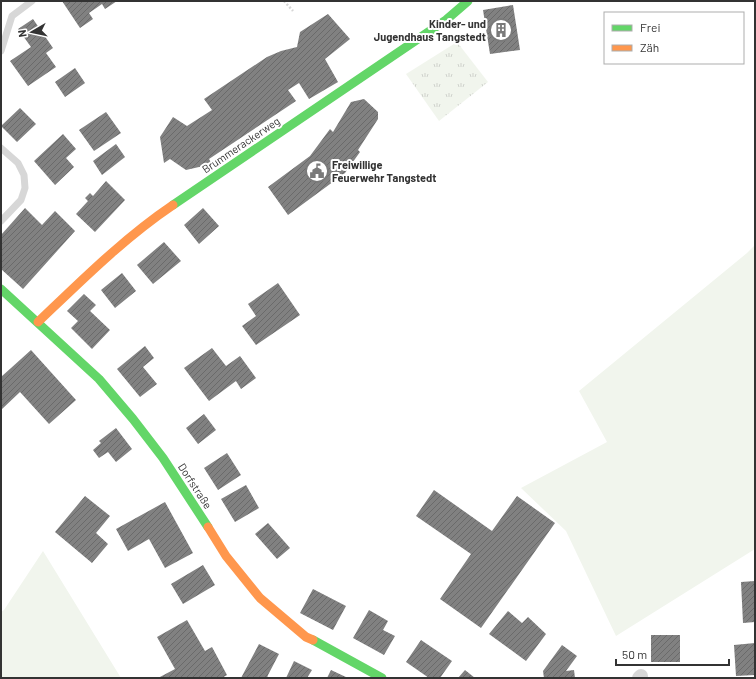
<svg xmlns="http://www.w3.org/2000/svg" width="756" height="679" viewBox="0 0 756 679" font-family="Barlow,sans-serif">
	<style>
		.grass { fill: #f1f5ed }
		.park { fill: url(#park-tufts) }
		.building { fill: url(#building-hatch) }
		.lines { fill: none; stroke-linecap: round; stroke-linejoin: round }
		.path { stroke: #d6d6d6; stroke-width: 2.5; stroke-dasharray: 2 2; stroke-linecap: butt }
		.lane { stroke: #d7d7d7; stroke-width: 7 }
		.street { stroke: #d7d7d7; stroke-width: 14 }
		.fast { stroke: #63d668; stroke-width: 9 }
		.slow { stroke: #ff974d; stroke-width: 9 }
		.labels { text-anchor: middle; stroke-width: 4; stroke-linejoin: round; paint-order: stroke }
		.poi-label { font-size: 11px; font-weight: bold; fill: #333; stroke: #fff; text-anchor: end }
		.street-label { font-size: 11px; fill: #333; stroke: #fff }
	</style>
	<defs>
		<pattern id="park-tufts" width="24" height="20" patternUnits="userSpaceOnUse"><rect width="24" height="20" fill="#f1f5ed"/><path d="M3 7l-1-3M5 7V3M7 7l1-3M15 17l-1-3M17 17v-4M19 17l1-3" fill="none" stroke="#cfd2cc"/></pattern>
		<pattern id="building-hatch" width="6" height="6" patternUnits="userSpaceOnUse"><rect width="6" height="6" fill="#818181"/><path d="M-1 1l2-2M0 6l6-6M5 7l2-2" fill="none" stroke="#6a6a6a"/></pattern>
	</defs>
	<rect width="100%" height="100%" fill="#fff"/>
	<path class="grass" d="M755 245V549L616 636 566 531 521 488 607 442 579 391 747 253Z
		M43 551 121 678H1V612L4 610Z"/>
	<path class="park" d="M457 42 488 82 439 121 406 74Z"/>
	<path class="building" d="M62 1H117L105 9 102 4 89 13 93 19 80 28Z
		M513 5 520 50 490 54 483 10Z
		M328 14 350 39 325 59 338 82 309 99 299 83 288 90 296 101 209 159 212 164 186 170 170 159 164 163 160 137 173 117 187 126 212 110 204 99 267 57 281 51 297 47 300 32Z
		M33 19 53 48 46 53 56 67 28 86 10 61 31 47 18 29Z
		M75 68 85 83 65 97 55 82Z
		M364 99 378 112V119L358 150 360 152 345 173 288 215 268 187 310 156 330 129 333 132 351 102Z
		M20 108 36 124 17 142 1 126Z
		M106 112 121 133 94 151 79 130Z
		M63 134 76 149 66 158 74 167 55 185 34 161Z
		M116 144 125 157 102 175 93 161Z
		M106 181 125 200 95 232 76 214 88 201 85 198 90 193 93 196Z
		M25 208 42 225 55 211 75 231 23 289 1 269V235Z
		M203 208 219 226 199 244 184 225Z
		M164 242 181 261 153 284 137 265Z
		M122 273 136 291 115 308 101 290Z
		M278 283 300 315 256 345 242 326 256 316 248 304Z
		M84 294 96 305 90 311 110 330 92 349 71 328 78 321 67 311Z
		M145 346 154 358 143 367 157 384 140 397 117 369Z
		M212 348 226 366 240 356 256 378 241 389 236 381 209 401 184 368Z
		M31 350 76 400 49 424 20 392 1 410V377Z
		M204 414 216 430 198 444 186 428Z
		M116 428 132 449 116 462 108 452 99 458 93 450 101 443 99 441Z
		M227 453 241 475 218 490 204 468Z
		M246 485 259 508 235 522 221 499Z
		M434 490 492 531 517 496 555 523 481 628 440 599 471 554 416 516Z
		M85 496 110 516 96 533 108 544 92 563 55 532Z
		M165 502 193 553 165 568 149 539 128 551 116 529Z
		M268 523 290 548 277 559 255 534Z
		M203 565 215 585 183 604 171 584Z
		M755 581V622L743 623 741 582Z
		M313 589 346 606 333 630 300 613Z
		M369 610 388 621 383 630 395 636 384 655 353 638Z
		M508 611 522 623 528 617 546 634 526 661 489 634Z
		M187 620 205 651 212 647 227 675 222 678H158L175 669 157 637Z
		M651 635H680V662H651Z
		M421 640 452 661 440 678H429L406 662Z
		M755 643V675L736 676 734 645Z
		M259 644 279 654 268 675 267 678H241Z
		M562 645 577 656 566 671 574 670 575 678H544L543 671Z
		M294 661 312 670 307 678H286Z
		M331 670 348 678H327Z
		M465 670 475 678H458Z"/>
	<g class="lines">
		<path class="path" d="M284 1 293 11"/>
		<path class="lane" d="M1 51 12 16 32 1
			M1 148 18 163 24 175 25 188 21 200 1 221"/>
		<path class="street" d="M639 678 641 676"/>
		<path class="fast" d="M173 205 446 20 468 1
			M1 289 99 379 133 419 163 458 208 527
			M313 640 382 678"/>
		<path class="slow" d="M38 322C81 281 124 238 173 205
			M208 527 226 556 260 598 306 637 313 640"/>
	</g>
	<defs>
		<g id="building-ring" transform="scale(1.15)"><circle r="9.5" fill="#fff" stroke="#7a7a7a" stroke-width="1.5"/><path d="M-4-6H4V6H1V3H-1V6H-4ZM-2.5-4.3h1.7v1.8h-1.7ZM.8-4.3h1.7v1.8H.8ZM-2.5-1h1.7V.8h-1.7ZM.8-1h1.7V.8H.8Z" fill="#7a7a7a"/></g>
		<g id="civic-ring" transform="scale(1.15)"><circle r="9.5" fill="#fff" stroke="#7a7a7a" stroke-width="1.5"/><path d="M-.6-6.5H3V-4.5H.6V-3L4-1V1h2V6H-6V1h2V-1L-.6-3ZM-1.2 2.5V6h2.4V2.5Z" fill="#7a7a7a"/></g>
	</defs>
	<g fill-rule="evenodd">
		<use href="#building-ring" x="501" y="30"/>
		<use href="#civic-ring" x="317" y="171"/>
	</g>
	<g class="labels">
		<g class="poi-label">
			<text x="486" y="28">Kinder- und<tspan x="486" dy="13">Jugendhaus Tangstedt</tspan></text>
			<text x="332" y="169" text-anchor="start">Freiwillige<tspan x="332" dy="13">Feuerwehr Tangstedt</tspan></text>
		</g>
		<g class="street-label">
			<text transform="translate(241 145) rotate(-34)" y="4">Brummerackerweg</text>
			<text transform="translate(195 486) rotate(57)" y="4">Dorfstraße</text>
		</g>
	</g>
	<rect width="756" height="679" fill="none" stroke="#333333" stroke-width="4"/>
	<rect x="604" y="12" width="140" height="52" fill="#ffffff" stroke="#adadad"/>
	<rect x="612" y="25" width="20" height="6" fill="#63d668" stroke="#adadad"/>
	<text x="640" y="32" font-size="12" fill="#333333">Frei</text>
	<rect x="612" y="45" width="20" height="6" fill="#ff974d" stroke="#adadad"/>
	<text x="640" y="52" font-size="12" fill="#333333">Zäh</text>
	<g transform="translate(32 32) rotate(261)" stroke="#ffffff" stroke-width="3" paint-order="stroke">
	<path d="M0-3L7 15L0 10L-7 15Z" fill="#333333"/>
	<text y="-6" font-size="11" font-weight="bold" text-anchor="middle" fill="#333333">N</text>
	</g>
	<path d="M616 659v6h113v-6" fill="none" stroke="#333333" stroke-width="2"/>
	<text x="622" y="659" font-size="12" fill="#333333" stroke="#ffffff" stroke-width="3" paint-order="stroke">50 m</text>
</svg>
